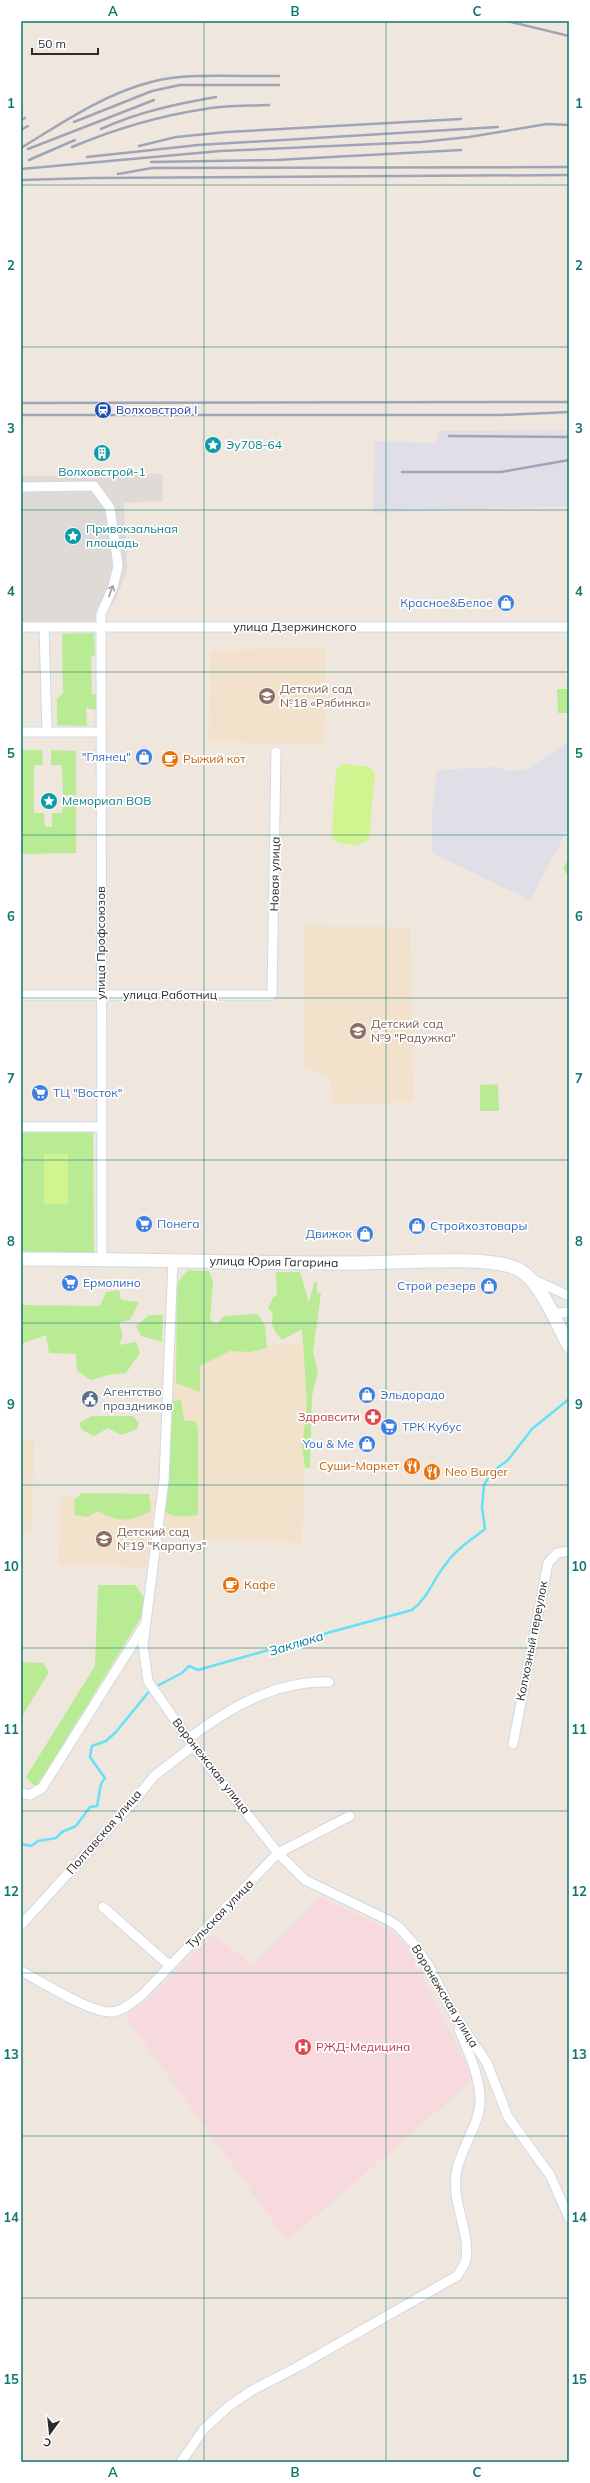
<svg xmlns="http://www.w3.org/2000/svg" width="590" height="2483" viewBox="0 0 590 2483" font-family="Mulish,sans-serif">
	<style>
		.industrial { fill: #e0dee7 }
		.education { fill: #f2e2cc }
		.medical { fill: #f6dade }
		.green { fill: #b9eb95 }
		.pitch { fill: #d1f390 }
		.plaza { fill: #dfdad5 }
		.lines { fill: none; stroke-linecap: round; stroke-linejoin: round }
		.stream { stroke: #67e0fb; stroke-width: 2.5 }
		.minor-casing { stroke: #d2d8e6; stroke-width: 11 }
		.secondary-casing { stroke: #d2d8e6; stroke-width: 15 }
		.minor { stroke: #fff; stroke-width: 9 }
		.secondary { stroke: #fff; stroke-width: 13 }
		.rail { stroke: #9fa5b8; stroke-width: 2.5 }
		.oneway { stroke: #a0a0a0 }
		.grid { fill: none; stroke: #0f766e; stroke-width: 1; stroke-opacity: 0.55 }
		.labels { text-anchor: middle; stroke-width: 3.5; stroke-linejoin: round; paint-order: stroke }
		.transit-label { font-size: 12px; fill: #164399; stroke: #fff; text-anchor: start }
		.culture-label { font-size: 12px; fill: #0d838f; stroke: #fff; text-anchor: start }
		.shop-label { font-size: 12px; fill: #366cbe; stroke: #fff; text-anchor: start }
		.street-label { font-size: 12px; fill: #2c2c2c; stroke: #fff }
		.education-label { font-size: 12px; fill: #785e54; stroke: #fff; text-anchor: start }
		.food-label { font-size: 12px; fill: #c56008; stroke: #fff; text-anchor: start }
		.service-label { font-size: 12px; fill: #4e5e75; stroke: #fff; text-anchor: start }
		.health-label { font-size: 12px; fill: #be3a42; stroke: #fff; text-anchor: end }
		.water-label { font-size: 13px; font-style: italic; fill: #017aa5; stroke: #fff }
		.neatline { fill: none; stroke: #0f766e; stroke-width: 1.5 }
		.grid-label { font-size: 13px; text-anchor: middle; font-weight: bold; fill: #0f766e }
	</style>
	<rect width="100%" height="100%" fill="#efe6dd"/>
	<path class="industrial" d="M569 430V506L373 513 375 441 438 443V431Z
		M569 741V827L530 900 432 853V816L437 770 493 767 510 771 527 769Z"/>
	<path class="education" d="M326 648 325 744 209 742 210 650Z
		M304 926 410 927 414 1102 333 1104 329 1079 304 1067Z
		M309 1344 302 1543 163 1537 174 1347Z
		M34 1440 32 1533H21V1441Z
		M60 1496 155 1499 146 1567 58 1565Z"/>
	<path class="medical" d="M321 1897 393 1932 407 1947 474 2079 287 2241 125 2016 149 1998 213 1935 252 1965Z"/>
	<path class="green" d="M94 633 95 656 91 657 92 694 97 695V710L86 708 87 726 57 725V699L63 693 62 634Z
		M557 689H569V713H558Z
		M21 750H42L43 765H34V813H44L45 827H52V813H62L63 803H76V853L21 854Z
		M51 750 76 751V795H63L62 765H51Z
		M569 857V877L563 869Z
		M498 1084 499 1111H480V1085Z
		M21 1128H93L94 1252H21Z
		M188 1270 209 1271 213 1281 210 1320 217 1324 224 1316 258 1314 265 1326 267 1348 251 1352 230 1351 200 1366V1392L176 1383 177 1283Z
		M276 1272H300L309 1303 314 1283 317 1281V1293H321L313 1352 318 1371 312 1396 310 1468H305L302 1447 307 1403 302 1329 282 1340C274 1331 270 1326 273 1314L268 1308 273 1298 277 1294Z
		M119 1290 121 1300 139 1302 130 1320 119 1323 123 1335 119 1345 136 1342 140 1353 126 1373 108 1375 91 1380 77 1371 76 1354 49 1353 46 1335 21 1344V1305L100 1306 106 1292Z
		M149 1315H163L162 1342 141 1336 136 1326Z
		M181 1400 184 1421H196L198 1429V1515C189 1517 171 1518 164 1511L172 1401Z
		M92 1416H133L139 1423 137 1429 121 1435 108 1428 94 1436 82 1430 79 1423Z
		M82 1493 149 1494 151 1511C131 1522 118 1523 98 1511L88 1517 75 1515 74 1500Z
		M98 1585H135L146 1600 143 1614 38 1785H33L26 1777 95 1666Z
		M21 1662 43 1663 49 1672 21 1718Z"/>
	<path class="pitch" d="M343 764 369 767 375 773 369 838C363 848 344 845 334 841L332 836 336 770Z
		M44 1154H68V1204H44Z"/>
	<path class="plaza" d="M162 474 163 501 124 503 127 570 115 601 97 622 51 627 21 624V476Z"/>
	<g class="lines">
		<path class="stream" d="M155 1687 182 1673 189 1666 198 1670 279 1647 296 1645 327 1633 412 1610C428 1598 433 1580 445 1565 455 1550 471 1540 485 1529L482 1507 484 1485 493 1471 508 1460 532 1429 569 1399
			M21 1844 31 1846 38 1841 56 1838 62 1832 76 1826 90 1807 97 1806 101 1784 105 1778 90 1757 92 1746 106 1741 116 1732 151 1689"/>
		<g class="minor-casing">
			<path id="minor" d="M21 487 94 486 110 508 118 566 113 587 101 614 102 1259
				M21 627H569
				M44 627 47 732
				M21 732H101
				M21 995H272L276 752
				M21 1127H102
				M173 1261 164 1480 143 1645 148 1681 193 1746 278 1853 305 1880 388 1920 399 1927 413 1943 429 1966 452 2011 487 2063 508 2117 550 2175 569 2218
				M530 1278 569 1296
				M552 1314 569 1312
				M188 1739C229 1708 276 1680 329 1682
				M513 1744 548 1563 557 1553 569 1551
				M21 1793 30 1795 42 1788 144 1626
				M103 1907 170 1966
				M21 1925 135 1800 154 1776 193 1746
				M21 1971C41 1981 90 2013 111 2012 123 2011 134 2001 143 1994L278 1853 350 1816
				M181 2462 204 2429 229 2406 251 2391 299 2366 457 2276C460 2271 465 2265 466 2259 470 2231 452 2203 456 2175 459 2148 482 2124 480 2096 478 2072 468 2051 459 2029"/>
		</g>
		<g class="secondary-casing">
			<path id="secondary" d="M21 1259C130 1259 238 1263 347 1263 386 1264 487 1254 518 1269 541 1281 557 1324 569 1346"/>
		</g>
		<use href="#minor" class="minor"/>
		<use href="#secondary" class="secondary"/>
		<path class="rail" d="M507 21 569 36
			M21 112H22
			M21 120 25 118
			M74 122 152 91 180 85H279
			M101 129C138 112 176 104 216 97
			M21 130 28 126
			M139 146 176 137 227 132 461 119
			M72 147C115 129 158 116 205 109 225 105 248 106 269 105
			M21 148C62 123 104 94 151 82 188 72 241 77 279 76
			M28 149 154 100
			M87 157 198 145 498 127
			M29 160 75 140
			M151 162 276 160 461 150
			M21 169 220 151 421 142 469 137 547 124 569 125
			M118 174 152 168 569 167
			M21 180 93 178 569 175
			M21 403 569 402
			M21 415H500L569 412
			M449 436 569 437
			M402 472H501L569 460"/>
	</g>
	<defs><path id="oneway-shaft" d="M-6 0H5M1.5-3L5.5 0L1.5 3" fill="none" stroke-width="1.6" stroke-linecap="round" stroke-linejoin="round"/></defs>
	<use class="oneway" href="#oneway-shaft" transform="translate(111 591) rotate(-69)"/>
	<path class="grid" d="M204 21V2462M386 21V2462M21 185H569M21 347H569M21 510H569M21 672H569M21 835H569M21 998H569M21 1160H569M21 1323H569M21 1485H569M21 1648H569M21 1811H569M21 1973H569M21 2136H569M21 2298H569"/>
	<defs>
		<g id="station-disc" transform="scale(0.9)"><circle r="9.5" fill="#1a4fb4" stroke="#fff"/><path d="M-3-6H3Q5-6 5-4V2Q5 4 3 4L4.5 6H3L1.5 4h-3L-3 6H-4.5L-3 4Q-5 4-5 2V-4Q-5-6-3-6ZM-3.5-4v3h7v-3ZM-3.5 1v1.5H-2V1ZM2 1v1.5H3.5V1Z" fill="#fff"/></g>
		<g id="sight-disc" transform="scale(0.9)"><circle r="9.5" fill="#0f9aa8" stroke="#fff"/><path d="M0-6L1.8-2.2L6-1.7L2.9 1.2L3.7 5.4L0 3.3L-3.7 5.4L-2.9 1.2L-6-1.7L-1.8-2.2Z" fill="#fff"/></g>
		<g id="building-disc" transform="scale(0.9)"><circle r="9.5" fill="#0f9aa8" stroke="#fff"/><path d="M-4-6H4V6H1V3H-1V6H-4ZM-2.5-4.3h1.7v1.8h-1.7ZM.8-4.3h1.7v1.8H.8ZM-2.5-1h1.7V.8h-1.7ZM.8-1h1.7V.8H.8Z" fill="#fff"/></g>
		<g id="shop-disc" transform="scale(0.9)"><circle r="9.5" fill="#3f7fe0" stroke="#fff"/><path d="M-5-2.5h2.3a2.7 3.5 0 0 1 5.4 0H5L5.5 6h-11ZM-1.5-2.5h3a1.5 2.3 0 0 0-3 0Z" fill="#fff"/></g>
		<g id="school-disc" transform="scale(0.9)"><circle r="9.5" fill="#8d6e63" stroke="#fff"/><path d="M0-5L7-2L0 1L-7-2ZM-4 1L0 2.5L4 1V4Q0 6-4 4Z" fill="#fff"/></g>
		<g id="cafe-disc" transform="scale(0.9)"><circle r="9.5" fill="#e8710a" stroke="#fff"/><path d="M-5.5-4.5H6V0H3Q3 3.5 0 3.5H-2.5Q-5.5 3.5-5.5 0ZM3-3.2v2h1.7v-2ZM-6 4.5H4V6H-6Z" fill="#fff"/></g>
		<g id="supermarket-disc" transform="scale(0.9)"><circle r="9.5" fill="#3f7fe0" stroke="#fff"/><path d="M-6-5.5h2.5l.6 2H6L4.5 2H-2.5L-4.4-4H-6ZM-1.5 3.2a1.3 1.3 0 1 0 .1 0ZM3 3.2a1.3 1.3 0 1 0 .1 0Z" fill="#fff"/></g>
		<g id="civic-disc" transform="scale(0.9)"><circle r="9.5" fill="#5c6f8a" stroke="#fff"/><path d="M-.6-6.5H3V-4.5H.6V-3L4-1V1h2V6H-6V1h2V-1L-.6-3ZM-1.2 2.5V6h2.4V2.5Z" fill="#fff"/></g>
		<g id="pharmacy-disc" transform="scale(0.9)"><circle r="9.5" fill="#e0444e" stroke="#fff"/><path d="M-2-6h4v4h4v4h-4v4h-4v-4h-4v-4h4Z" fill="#fff"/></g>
		<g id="restaurant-disc" transform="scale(0.9)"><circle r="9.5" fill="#e8710a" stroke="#fff"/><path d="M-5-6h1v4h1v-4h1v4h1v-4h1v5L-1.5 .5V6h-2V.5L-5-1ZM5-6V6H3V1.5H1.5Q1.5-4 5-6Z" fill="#fff"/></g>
		<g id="hospital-disc" transform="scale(0.9)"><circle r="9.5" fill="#e0444e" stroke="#fff"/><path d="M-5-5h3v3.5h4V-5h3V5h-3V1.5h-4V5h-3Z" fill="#fff"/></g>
	</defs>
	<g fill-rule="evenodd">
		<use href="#station-disc" x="103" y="410"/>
		<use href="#sight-disc" x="213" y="445"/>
		<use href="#building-disc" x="102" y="453"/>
		<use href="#sight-disc" x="73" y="536"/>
		<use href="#shop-disc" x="506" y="603"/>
		<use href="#school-disc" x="267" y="696"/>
		<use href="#shop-disc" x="144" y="757"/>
		<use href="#cafe-disc" x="170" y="759"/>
		<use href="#sight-disc" x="49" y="801"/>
		<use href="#school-disc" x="358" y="1031"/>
		<use href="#supermarket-disc" x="40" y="1093"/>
		<use href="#supermarket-disc" x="144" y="1224"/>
		<use href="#shop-disc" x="417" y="1226"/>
		<use href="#shop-disc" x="365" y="1234"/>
		<use href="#supermarket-disc" x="70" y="1283"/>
		<use href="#shop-disc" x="489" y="1286"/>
		<use href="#shop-disc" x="367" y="1395"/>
		<use href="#civic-disc" x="90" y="1399"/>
		<use href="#pharmacy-disc" x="373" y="1417"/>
		<use href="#supermarket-disc" x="389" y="1427"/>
		<use href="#shop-disc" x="367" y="1444"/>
		<use href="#restaurant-disc" x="412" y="1466"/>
		<use href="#restaurant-disc" x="432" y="1472"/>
		<use href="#school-disc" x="104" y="1539"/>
		<use href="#cafe-disc" x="231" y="1585"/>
		<use href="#hospital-disc" x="303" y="2047"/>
	</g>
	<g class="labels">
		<g class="transit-label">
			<text x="116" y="414">Волховстрой I</text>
		</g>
		<g class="culture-label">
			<text x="226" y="449">Эу708-64</text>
			<text x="102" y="476" text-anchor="middle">Волховстрой-1</text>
			<text x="86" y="533">Привокзальная<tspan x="86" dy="14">площадь</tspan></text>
			<text x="62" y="805">Мемориал ВОВ</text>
		</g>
		<g class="shop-label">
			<text x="493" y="607" text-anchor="end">Красное&amp;Белое</text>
			<text x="131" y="761" text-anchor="end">"Глянец"</text>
			<text x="53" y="1097">ТЦ "Восток"</text>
			<text x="157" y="1228">Понега</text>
			<text x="430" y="1230">Стройхозтовары</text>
			<text x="352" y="1238" text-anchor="end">Движок</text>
			<text x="83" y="1287">Ермолино</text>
			<text x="476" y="1290" text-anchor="end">Строй резерв</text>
			<text x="380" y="1399">Эльдорадо</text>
			<text x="402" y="1431">ТРК Кубус</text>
			<text x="354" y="1448" text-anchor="end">You &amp; Me</text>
		</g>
		<g class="street-label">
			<text x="295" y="631">улица Дзержинского</text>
			<text transform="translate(275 874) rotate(-89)" y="4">Новая улица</text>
			<text transform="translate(101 943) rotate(-90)" y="4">улица Профсоюзов</text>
			<text x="170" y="999">улица Работниц</text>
			<text transform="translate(274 1262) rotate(1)" y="4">улица Юрия Гагарина</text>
			<text transform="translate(532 1641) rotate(-79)" y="4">Колхозный переулок</text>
			<text transform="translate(211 1766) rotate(52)" y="4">Воронежская улица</text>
			<text transform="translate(104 1832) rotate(-49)" y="4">Полтавская улица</text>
			<text transform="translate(220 1914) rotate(-46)" y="4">Тульская улица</text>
			<text transform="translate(445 1996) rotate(59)" y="4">Воронежская улица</text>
		</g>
		<g class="education-label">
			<text x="280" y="693">Детский сад<tspan x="280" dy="14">№18 «Рябинка»</tspan></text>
			<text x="371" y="1028">Детский cад<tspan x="371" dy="14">№9 "Радужка"</tspan></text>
			<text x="117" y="1536">Детский сад<tspan x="117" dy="14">№19 "Карапуз"</tspan></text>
		</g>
		<g class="food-label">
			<text x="183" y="763">Рыжий кот</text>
			<text x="399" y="1470" text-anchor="end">Суши-Маркет</text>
			<text x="445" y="1476">Neo Burger</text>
			<text x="244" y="1589">Кафе</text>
		</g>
		<g class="service-label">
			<text x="103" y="1396">Агентство<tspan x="103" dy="14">праздников</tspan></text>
		</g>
		<g class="health-label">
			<text x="360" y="1421">Здравсити</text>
			<text x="316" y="2051" text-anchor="start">РЖД-Медицина</text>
		</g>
		<g class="water-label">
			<text transform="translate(296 1643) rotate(-17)" y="5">Заклюка</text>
		</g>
	</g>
	<rect width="590" height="2483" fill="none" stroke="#ffffff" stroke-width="44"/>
	<g transform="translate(50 2433) rotate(195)" stroke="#ffffff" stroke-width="3" paint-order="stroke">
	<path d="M0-3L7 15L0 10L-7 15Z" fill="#2c2c2c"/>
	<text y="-6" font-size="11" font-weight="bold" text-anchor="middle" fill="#2c2c2c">С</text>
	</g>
	<path d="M32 48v6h66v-6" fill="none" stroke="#2c2c2c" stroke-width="2"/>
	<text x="38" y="48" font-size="12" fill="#2c2c2c" stroke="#ffffff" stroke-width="3" paint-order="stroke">50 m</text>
	<rect x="22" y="22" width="546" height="2439" class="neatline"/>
	<g class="grid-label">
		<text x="113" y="16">A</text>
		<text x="295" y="16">B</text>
		<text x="477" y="16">C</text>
		<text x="11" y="108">1</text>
		<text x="579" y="108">1</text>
		<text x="11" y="270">2</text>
		<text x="579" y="270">2</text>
		<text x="11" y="433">3</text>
		<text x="579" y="433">3</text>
		<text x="11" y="596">4</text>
		<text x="579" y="596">4</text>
		<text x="11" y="758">5</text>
		<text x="579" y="758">5</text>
		<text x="11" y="921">6</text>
		<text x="579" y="921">6</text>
		<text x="11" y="1083">7</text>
		<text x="579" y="1083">7</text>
		<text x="11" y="1246">8</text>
		<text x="579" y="1246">8</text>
		<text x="11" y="1409">9</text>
		<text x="579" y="1409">9</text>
		<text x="11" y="1571">10</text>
		<text x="579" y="1571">10</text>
		<text x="11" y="1734">11</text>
		<text x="579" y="1734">11</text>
		<text x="11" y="1896">12</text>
		<text x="579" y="1896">12</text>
		<text x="11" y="2059">13</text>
		<text x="579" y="2059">13</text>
		<text x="11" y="2222">14</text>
		<text x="579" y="2222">14</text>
		<text x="11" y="2384">15</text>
		<text x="579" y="2384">15</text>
		<text x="113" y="2477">A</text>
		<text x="295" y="2477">B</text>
		<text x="477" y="2477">C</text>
	</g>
</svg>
